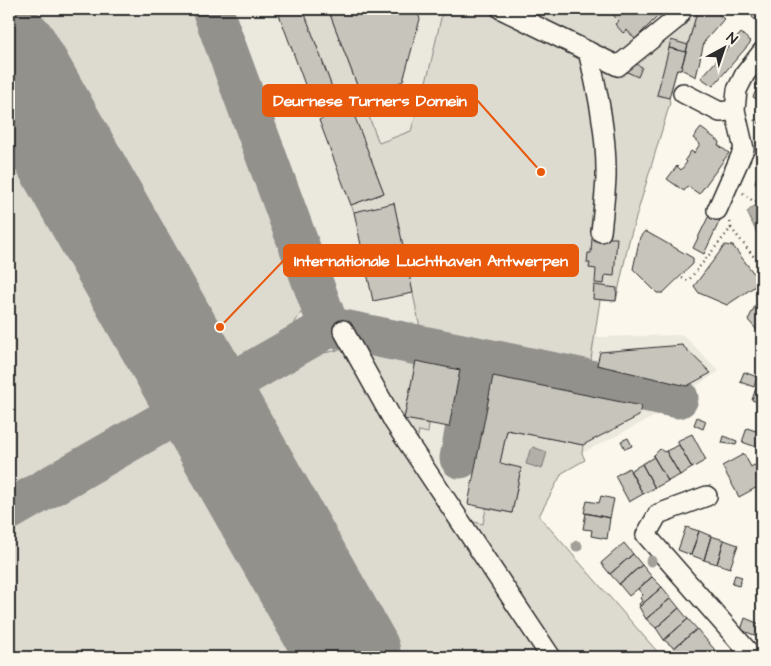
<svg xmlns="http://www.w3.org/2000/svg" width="771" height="666" viewBox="0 0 771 666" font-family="'Architects Daughter',sans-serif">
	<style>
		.built { fill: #ebe8de }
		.green { fill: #dddad0; stroke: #84827e }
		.water { fill: #b1afa7; stroke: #7b7a75 }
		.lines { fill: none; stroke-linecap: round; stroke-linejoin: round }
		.taxiway { stroke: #93918c; stroke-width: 41 }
		.runway { stroke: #93918c; stroke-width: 102 }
		.building { fill: #c7c4bc; stroke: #2b2b2b }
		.minor-casing { stroke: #2b2b2b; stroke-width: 22 }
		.path { stroke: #2b2b2b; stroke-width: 2.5; stroke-dasharray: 1 4; stroke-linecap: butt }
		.minor { stroke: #fbf7ec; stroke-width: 19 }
		.tree { fill: #a19f98 }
		.leader { fill: none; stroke: #e8590c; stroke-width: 2 }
		.callout-dot { fill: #e8590c; stroke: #fbf7ec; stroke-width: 2 }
		.callout { fill: #e8590c; stroke: #e8590c; stroke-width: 2 }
		.callout-label { font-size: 16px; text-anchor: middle; font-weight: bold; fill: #fff }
	</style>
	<rect width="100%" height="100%" fill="#fbf7ec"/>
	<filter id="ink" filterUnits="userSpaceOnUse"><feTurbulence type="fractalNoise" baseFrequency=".02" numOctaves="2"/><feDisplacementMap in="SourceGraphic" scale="10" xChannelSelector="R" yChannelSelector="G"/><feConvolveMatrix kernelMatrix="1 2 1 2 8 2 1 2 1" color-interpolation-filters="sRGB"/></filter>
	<g filter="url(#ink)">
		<path class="built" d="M9 9H443L429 71 596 337 683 335 719 371 692 389 681 403 582 453 585 460 562 473 539 516 662 657H9Z"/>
		<path class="green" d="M9 9H196L304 294 302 311 294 324 9 495Z
			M303 9H328L379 143 411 131 429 71 443 9H698L681 69H677L669 98 670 103 629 241 616 301 600 300 590 366 421 332 394 204 354 212 351 205 384 193 351 108 341 111 340 109Z
			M359 348 416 361 404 418 429 424 428 433 419 431 416 446Z
			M344 349 546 657H9V531L314 355Z
			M507 430 583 445 582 453 585 460 562 473 539 516 662 657H560L465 520 483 524 486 508 512 513 521 469 500 463Z"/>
		<path class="water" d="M754 206 762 208V244L747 212Z
			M533 447 547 452 542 469 526 464 530 450Z"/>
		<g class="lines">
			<path class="taxiway" d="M212 9 329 327
				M460 458 479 358
				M9 510 329 327 678 398"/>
			<path class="runway" d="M9 55 350 657"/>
		</g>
		<path class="building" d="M277 9H303L340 109 317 117Z
			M328 9H416L420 19 403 81 362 98Z
			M607 9H653L659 15 635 39 627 30 623 33 615 24 619 21Z
			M698 9H712L724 19 704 42 696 77 681 69Z
			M759 9H762L761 25 752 17Z
			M741 33 751 42 713 86 701 78Z
			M671 40 688 45 686 52 669 48Z
			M669 48 686 52 681 69H677L669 98 657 95Z
			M630 61 642 67 638 77 625 71Z
			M762 78V102L753 97Z
			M351 107 384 193 351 205 319 120Z
			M701 128 720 142 718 145 729 153 699 194 688 186 684 191 667 179 677 166 681 170 687 162 685 160 691 151 694 153 700 144 693 138Z
			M762 161V187L755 183Z
			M394 203 413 293 373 301 354 212Z
			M711 211 722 216 704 254 693 248Z
			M645 231 693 258V264L663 293H657L633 269 640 237Z
			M592 238H617L614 276 605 275 604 284 595 283 596 269 589 268 590 263H587L588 253H591Z
			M725 245 733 246 758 279 754 287 727 305 699 293 694 286Z
			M594 285 617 288 616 301 593 299Z
			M762 292V291V336L748 320Z
			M682 345 711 373 687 386 597 365 600 352Z
			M416 361 460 370 449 427 404 419Z
			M744 372 757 377 754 387 740 382Z
			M493 376 641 406 639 416 583 445 507 430 500 463 521 468 512 513 468 504Z
			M756 388 762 390V404L752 400Z
			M697 417 706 421 703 429 694 425Z
			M760 418 762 419V433L756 431Z
			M747 428 762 433V449L742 442Z
			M692 434 706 460 692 468 677 441Z
			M724 436 737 441 736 445 722 443Z
			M628 438 632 446 625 449 621 441Z
			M679 445 692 468 680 475 666 451Z
			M660 449 664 452 666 451 680 475 668 481 653 456Z
			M744 454 751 467 754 465 761 469 756 475 761 485 739 497 722 466Z
			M654 457 668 481 655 488 642 464Z
			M642 464 655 488 643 494 630 471Z
			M629 468 643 494 629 502 615 476Z
			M601 496 614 499 610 518 584 513 587 501 599 503Z
			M586 513 610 518 607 539 591 536 592 530 583 529Z
			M686 527 699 531 691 555 678 550Z
			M699 531 711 536 704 560 691 555Z
			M711 536 724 540 717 564 704 560Z
			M724 540 738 545 730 568 717 564Z
			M624 543 633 554 610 574 601 563Z
			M633 554 642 565 619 584 610 574Z
			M642 565 652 577 629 596 619 584Z
			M735 575 742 577 739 586 732 584Z
			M652 577 662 587 640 606 639 604 642 601 640 598 643 595 638 589Z
			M662 587 671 598 646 619 639 607Z
			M671 598 679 608 656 628 646 619Z
			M679 608 688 619 664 640 656 628Z
			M745 618 762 625V638L741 630Z
			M688 619 697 629 674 648 664 640Z
			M697 629 715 650 706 657H678L680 655 674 648Z"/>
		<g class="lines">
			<g class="minor-casing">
				<path id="minor" d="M501 9 618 66 676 19 683 9
					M588 51C598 93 607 135 606 178 605 196 603 214 601 232
					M683 93 720 112 735 110
					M717 210 744 149 735 110 737 90 745 74 762 52
					M343 330 394 422 551 657
					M707 496 658 514 646 535 753 657"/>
			</g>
			<path class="path" d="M754 120 762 124
				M743 193 753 201 762 203
				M731 228 762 267
				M682 278 688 281 731 228 730 221"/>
			<use href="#minor" class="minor"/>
		</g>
		<g class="tree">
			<circle cx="577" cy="546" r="5.5"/>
			<circle cx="651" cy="561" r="5.5"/>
		</g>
	</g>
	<path class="leader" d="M541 172L477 100M220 327L284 260"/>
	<g class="callout-dot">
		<circle cx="541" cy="172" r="5"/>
		<circle cx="220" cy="327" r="5"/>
	</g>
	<g class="callout">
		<rect x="263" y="85" width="214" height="31" rx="5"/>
		<rect x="284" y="245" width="294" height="31" rx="5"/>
	</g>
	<g class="callout-label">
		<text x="370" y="106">Deurnese Turners Domein</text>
		<text x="431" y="266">Internationale Luchthaven Antwerpen</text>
	</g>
	<rect width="771" height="666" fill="none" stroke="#fbf7ec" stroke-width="30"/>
	<rect x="15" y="15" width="741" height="636" fill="none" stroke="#2b2b2b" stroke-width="2" filter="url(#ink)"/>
	<g transform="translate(724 48) rotate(40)" stroke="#fbf7ec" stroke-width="4" paint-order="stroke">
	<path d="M0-4L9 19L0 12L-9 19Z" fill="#2b2b2b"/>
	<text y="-8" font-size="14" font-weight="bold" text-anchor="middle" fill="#2b2b2b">N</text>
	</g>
</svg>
